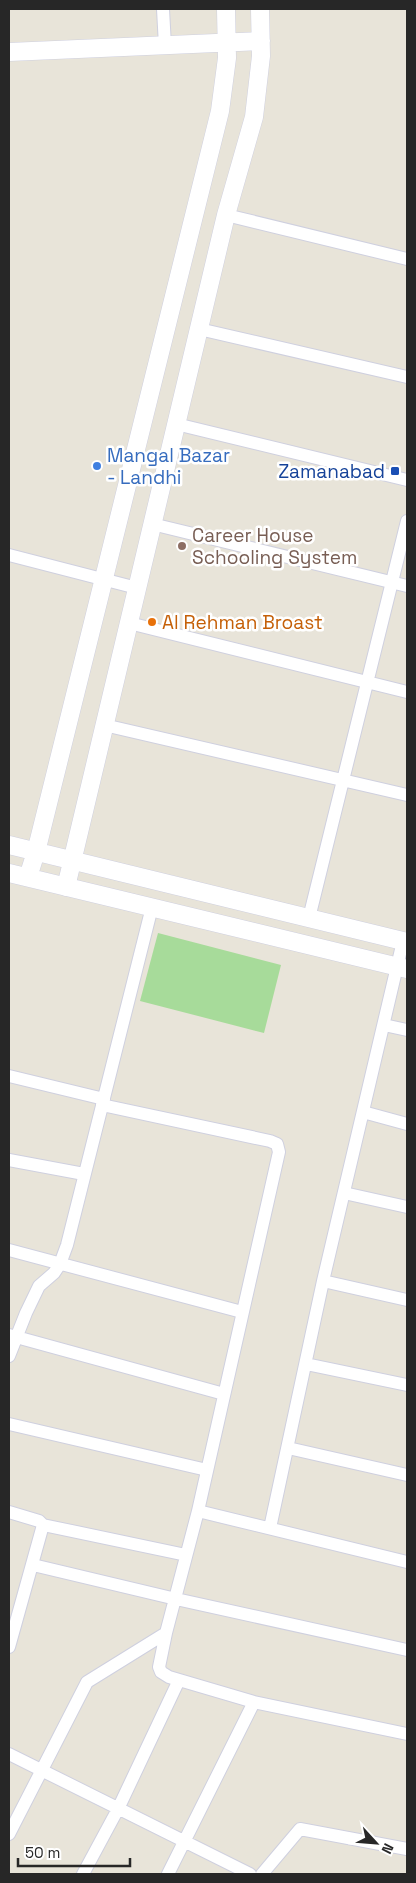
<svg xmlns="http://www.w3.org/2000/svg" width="416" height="1883" viewBox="0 0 416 1883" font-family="'Space Grotesk',sans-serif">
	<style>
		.green { fill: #a7db9a }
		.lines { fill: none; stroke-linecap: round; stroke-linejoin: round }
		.street-casing { stroke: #cfd0df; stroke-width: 14 }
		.secondary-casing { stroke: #cfd0df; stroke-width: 19 }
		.street { stroke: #fff; stroke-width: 12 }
		.secondary { stroke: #fff; stroke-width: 18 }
		.shop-dot { fill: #3f7fe0; stroke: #fff; stroke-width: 2 }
		.transit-dot { fill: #1a4fb4; stroke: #fff; stroke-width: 2 }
		.education-dot { fill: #8d6e63; stroke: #fff; stroke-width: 2 }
		.food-dot { fill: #e8710a; stroke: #fff; stroke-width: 2 }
		.labels { text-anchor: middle; stroke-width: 5; stroke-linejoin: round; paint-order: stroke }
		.shop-label { font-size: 19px; fill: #366cbe; stroke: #fff; text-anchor: start }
		.transit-label { font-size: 19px; fill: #164399; stroke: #fff; text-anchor: end }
		.education-label { font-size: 19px; fill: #785e54; stroke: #fff; text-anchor: start }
		.food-label { font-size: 19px; fill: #c56008; stroke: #fff; text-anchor: start }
	</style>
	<rect width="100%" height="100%" fill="#e8e4d9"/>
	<path class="green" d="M158 933 281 965 264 1033 140 1001Z"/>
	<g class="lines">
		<g class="street-casing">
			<path id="street" d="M163 9 165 46
				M226 215 407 259
				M199 329 407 377
				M176 424 407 480
				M152 524 407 586
				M9 555 137 588
				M129 623 407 692
				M104 725 407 795
				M309 918 407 521
				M384 1025 407 1030
				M9 1076 104 1099
				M363 1112 407 1124
				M9 1160 84 1174
				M344 1193 407 1207
				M9 1250 242 1312
				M323 1281 407 1300
				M9 1335 224 1394
				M9 1356 26 1313 39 1286 54 1273 60 1264 67 1245 152 907
				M306 1364 407 1385
				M9 1424 207 1470
				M288 1448 407 1475
				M198 1511 407 1562
				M9 1512 39 1521 43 1525 9 1647
				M43 1525 186 1555
				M270 1528 323 1281 403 941
				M33 1565 176 1599 407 1650
				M166 1633 159 1667 161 1672 169 1677 254 1702 407 1734
				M9 1754 250 1874
				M9 1834 87 1682 166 1633 198 1511 279 1152 277 1144 270 1141 102 1105
				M83 1874 118 1809 179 1680
				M168 1874 254 1702
				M262 1874 300 1829 407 1849"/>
		</g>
		<g class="secondary-casing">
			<path id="secondary" d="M9 52 261 41
				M9 845 407 942
				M9 873 407 969
				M28 877 36 852 220 111 227 58 226 9
				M66 887 226 215 254 117 261 56 260 9"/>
		</g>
		<use href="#street" class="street"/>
		<use href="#secondary" class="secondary"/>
	</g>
	<circle class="shop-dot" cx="97" cy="466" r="5"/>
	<rect class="transit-dot" x="390" y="466" width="10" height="10" rx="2.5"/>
	<circle class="education-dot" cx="182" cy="546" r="5"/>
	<circle class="food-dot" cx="152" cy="622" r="5"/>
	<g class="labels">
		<g class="shop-label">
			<text x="107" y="462">Mangal Bazar<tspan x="107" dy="22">- Landhi</tspan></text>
		</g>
		<g class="transit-label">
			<text x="385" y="478">Zamanabad</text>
		</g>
		<g class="education-label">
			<text x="192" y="542">Career House<tspan x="192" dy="22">Schooling System</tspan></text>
		</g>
		<g class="food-label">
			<text x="162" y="629">Al Rehman Broast</text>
		</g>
	</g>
	<rect width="416" height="1883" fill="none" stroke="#272727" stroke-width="20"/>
	<g transform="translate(376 1843) rotate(116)" stroke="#ffffff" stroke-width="4" paint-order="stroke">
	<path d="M0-4L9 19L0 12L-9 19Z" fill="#272727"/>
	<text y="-8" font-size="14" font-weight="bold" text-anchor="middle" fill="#272727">N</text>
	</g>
	<path d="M18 1858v8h112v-8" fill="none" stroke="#272727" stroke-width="2.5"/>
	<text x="25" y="1858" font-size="15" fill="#272727" stroke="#ffffff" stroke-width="4" paint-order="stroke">50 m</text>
</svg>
